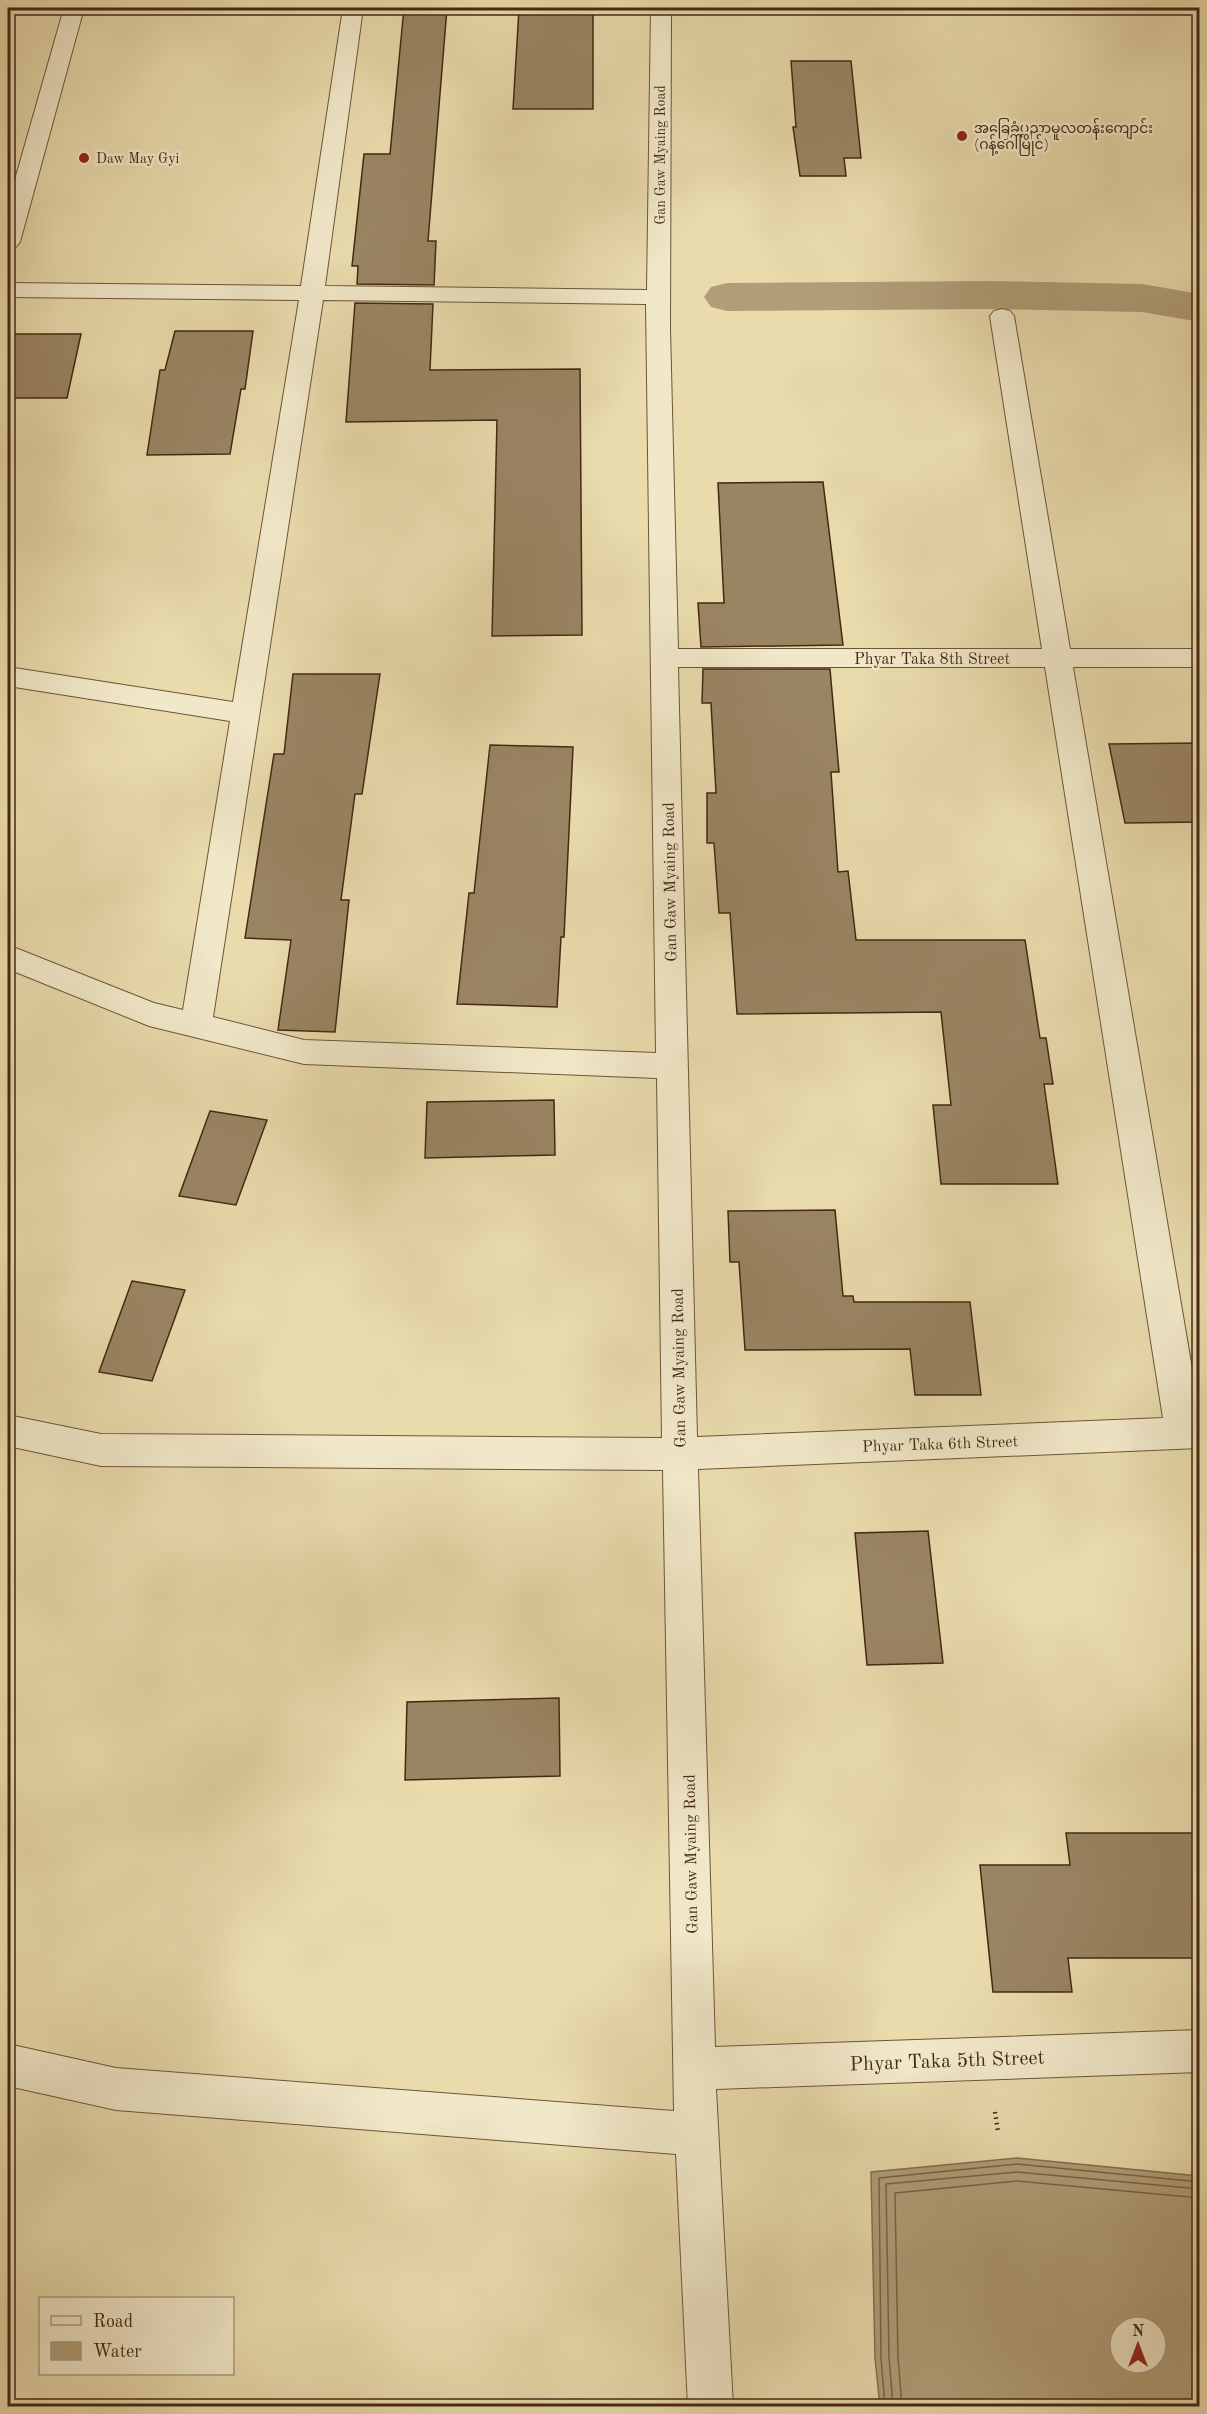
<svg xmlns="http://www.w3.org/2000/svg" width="1207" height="2414" viewBox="0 0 1207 2414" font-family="'Old Standard TT','Noto Sans Myanmar',serif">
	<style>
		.water { fill: #b19e78; stroke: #856f50; stroke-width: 1.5; fill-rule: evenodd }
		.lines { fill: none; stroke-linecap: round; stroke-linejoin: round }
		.shore { stroke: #7a6346; stroke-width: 1.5 }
		.canal { fill: #b19e78; fill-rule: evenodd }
		.building { fill: #9a8563; stroke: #442813; stroke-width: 1.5 }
		.minor-casing { stroke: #6d5539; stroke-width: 2 }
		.path { stroke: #442813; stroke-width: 4.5; stroke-dasharray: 1.5 4; stroke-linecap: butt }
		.minor { fill: #f1e8c9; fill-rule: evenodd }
		.poi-dot { fill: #8f2418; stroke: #f1e8c9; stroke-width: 2 }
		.labels { text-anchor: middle; stroke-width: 5; stroke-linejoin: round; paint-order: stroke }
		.far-poi-label { font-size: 14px; fill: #442813; stroke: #f1e8c9; text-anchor: start }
		.far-street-label { font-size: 14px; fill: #442813; stroke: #f1e8c9 }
		.street-label { font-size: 16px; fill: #442813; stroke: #f1e8c9 }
		.near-street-label { font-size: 20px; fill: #442813; stroke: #f1e8c9 }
	</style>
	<rect width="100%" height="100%" fill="#e9dbac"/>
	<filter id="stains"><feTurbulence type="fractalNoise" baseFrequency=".00333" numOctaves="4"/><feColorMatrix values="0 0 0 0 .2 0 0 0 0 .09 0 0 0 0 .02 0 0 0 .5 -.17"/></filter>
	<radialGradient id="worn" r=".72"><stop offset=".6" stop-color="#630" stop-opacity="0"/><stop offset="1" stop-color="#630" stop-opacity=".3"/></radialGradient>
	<path class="water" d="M1017 2158 1199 2176V2406H880L875 2358 871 2172ZM1120 2327H1156V2363H1120Z"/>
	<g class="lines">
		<path class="shore" d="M885 2406 881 2358 879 2178 1017 2164 1200 2182
			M893 2406 889 2357 886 2184 1017 2172 1200 2189
			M902 2406 898 2357 895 2193 1017 2181 1200 2198"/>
		<path class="canal" d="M989 281 1142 284 1200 294V322L1142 312 989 309 727 311 711 307 704 297 711 287 727 283Z"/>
	</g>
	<path class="building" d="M404 8H447L428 241H436L434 285 357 284 358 266H352L364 154H390Z
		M519 9H593V109H513Z
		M791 61H851L861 158H844L846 176H800L793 127H796Z
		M355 303 433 304 430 370 580 369 582 635 492 636 497 420 346 422Z
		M175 331H253L245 389H241L230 454 147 455 160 370H165Z
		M8 334H81L67 398H8Z
		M823 482 843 645 701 647 698 603H724L718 483Z
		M703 669H830L839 772H831L838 872 848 871 856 940H1025L1040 1038H1046L1053 1084H1044L1058 1184H941L933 1105H951L941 1012 737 1014 730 913H719L714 843H707V793H716L711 703H702Z
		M293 674H380L362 794H355L341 900H349L335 1032 278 1030 291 940 245 938 274 754H284Z
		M1200 743V822L1125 823 1109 744Z
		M490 745 573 747 564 937H561L557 1007 457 1004 469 893H474Z
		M554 1100 555 1155 425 1158 427 1102Z
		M210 1111 267 1120 236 1205 179 1196Z
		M835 1210 843 1296H853L854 1302H970L981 1395H915L910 1349 745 1350 739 1262H730L728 1211Z
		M132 1281 185 1290 152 1381 99 1372Z
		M928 1531 943 1663 867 1665 855 1533Z
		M559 1698 560 1776 405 1780 407 1702Z
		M1066 1833H1200V1958H1068L1072 1992H993L980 1865H1070Z"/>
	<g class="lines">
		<g class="minor-casing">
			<path id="minor" d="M64 8H84L20 242 16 247 8 249V204Z
				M343 8H363L325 286 647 290 651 8H671L670 329 678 649H1042L990 316 994 311 1002 309 1010 311 1014 316 1070 649H1200V667H1073L1200 1416V1448L698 1469 715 2047 1200 2030V2072L716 2089 733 2406H688L676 2154 116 2110 8 2086V2044L116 2068 674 2111 663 1470 101 1466 8 1446V1415L101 1434 662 1438 657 1078 304 1064 149 1026 8 969V945L154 1003 183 1010 230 721 8 686V667L233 702 299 300 8 297V283L301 286ZM323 300 646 304 656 1053 304 1040 213 1017ZM678 667H1045L1163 1418 697 1437Z"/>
		</g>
		<path class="path" d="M995 2112 998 2132"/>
		<use href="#minor" class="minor"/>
	</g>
	<g class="poi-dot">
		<circle cx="962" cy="136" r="6"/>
		<circle cx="84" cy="158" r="6"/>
	</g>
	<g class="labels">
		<g class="far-poi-label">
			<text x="974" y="133">အခြေခံပညာမူလတန်းကျောင်း<tspan x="974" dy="16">(ဂန့်ဂေါ်မြိုင်)</tspan></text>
			<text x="96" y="163">Daw May Gyi</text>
		</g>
		<g class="far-street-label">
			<text transform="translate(660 155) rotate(-90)" y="5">Gan Gaw Myaing Road</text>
		</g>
		<g class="street-label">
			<text x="932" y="664">Phyar Taka 8th Street</text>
			<text transform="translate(669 882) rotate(-91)" y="6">Gan Gaw Myaing Road</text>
			<text transform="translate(678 1368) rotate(-91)" y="6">Gan Gaw Myaing Road</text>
			<text transform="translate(940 1443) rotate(-2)" y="6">Phyar Taka 6th Street</text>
			<text transform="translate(690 1854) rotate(-91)" y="6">Gan Gaw Myaing Road</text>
		</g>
		<g class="near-street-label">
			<text transform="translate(947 2060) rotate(-2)" y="7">Phyar Taka 5th Street</text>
		</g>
	</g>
	<rect width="1207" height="2414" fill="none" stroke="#e9dbac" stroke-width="30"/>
	<rect x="9" y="9" width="1189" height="2396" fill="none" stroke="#442813" stroke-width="3"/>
	<rect x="15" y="15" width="1177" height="2384" fill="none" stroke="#442813" stroke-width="1.5"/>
	<rect x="39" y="2297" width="195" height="78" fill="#f1e8c9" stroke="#ac9b80" stroke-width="1.5"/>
	<rect x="51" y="2316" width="30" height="9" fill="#f1e8c9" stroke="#ac9b80" stroke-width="1.5"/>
	<text x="93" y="2327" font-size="18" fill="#442813">Road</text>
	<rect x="51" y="2342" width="30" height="18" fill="#b19e78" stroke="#ac9b80" stroke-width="1.5"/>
	<text x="93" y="2357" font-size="18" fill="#442813">Water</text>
	<g transform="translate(1138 2345)"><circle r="28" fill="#f1e8c9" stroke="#ac9b80" stroke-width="1.5"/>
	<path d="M0-4.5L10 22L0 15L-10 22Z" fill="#8f2418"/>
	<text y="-9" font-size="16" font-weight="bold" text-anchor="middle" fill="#442813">N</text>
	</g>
	<rect width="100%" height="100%" filter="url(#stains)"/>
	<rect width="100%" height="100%" fill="url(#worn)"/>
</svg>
